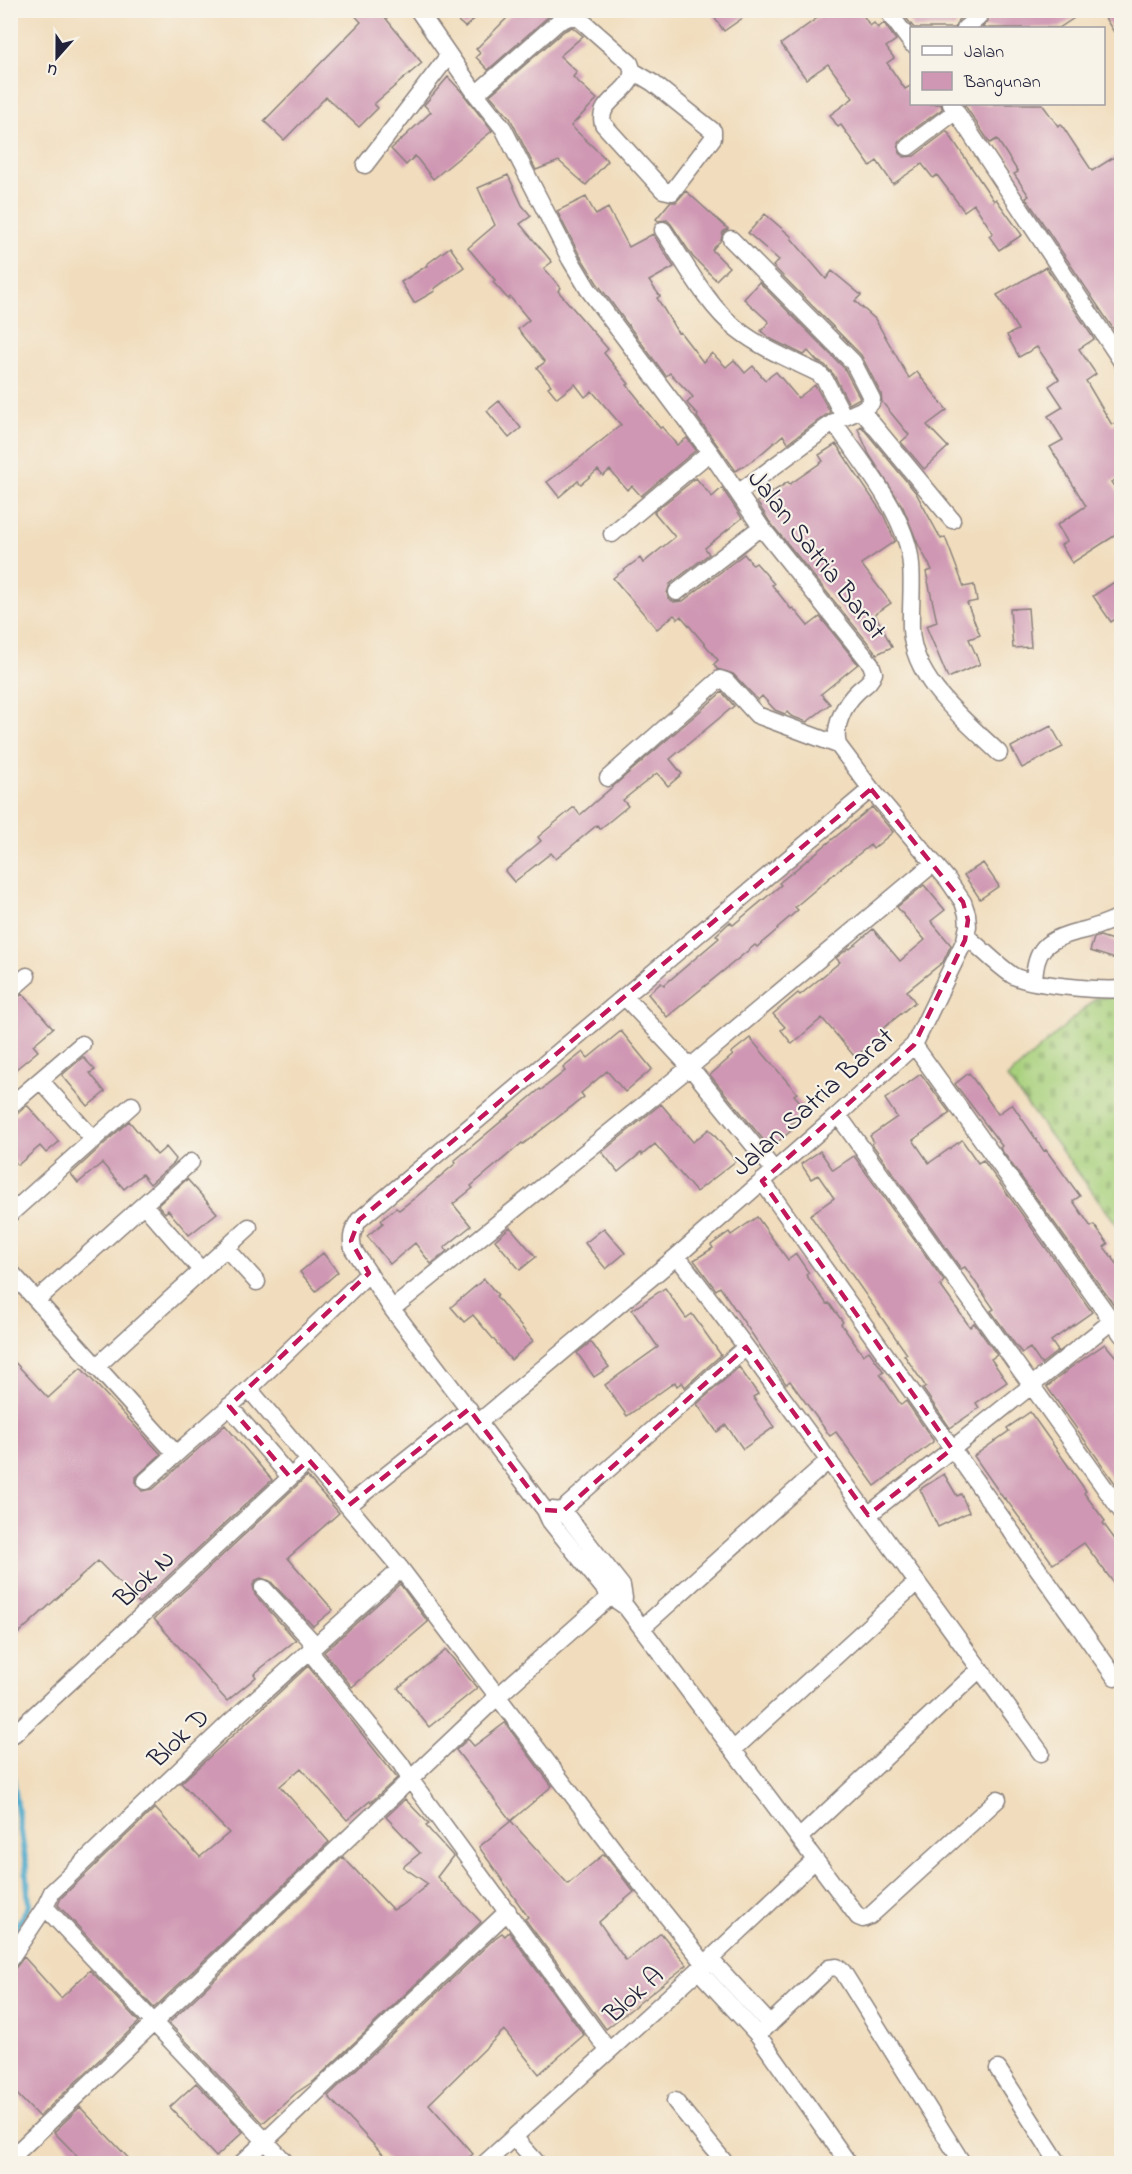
<svg xmlns="http://www.w3.org/2000/svg" width="1132" height="2174" viewBox="0 0 1132 2174" font-family="'Indie Flower',sans-serif">
	<style>
		.cemetery { fill: url(#cemetery-stones); stroke: #64795b; stroke-width: 1.5 }
		.lines { fill: none; stroke-linecap: round; stroke-linejoin: round }
		.stream { stroke: #4eaacc; stroke-width: 6 }
		.building { fill: #cf97b3 }
		.minor-casing { stroke: #8a807c; stroke-width: 19 }
		.minor { stroke: #fff; stroke-width: 16 }
		.marked { fill: none; stroke: #c2185b; stroke-width: 4.5; stroke-dasharray: 12 8; stroke-linejoin: round }
		.labels { text-anchor: middle; stroke-width: 4.5; stroke-linejoin: round; paint-order: stroke }
		.street-label { font-size: 27px; fill: #22223b; stroke: #f7f3e8 }
	</style>
	<defs>
		<pattern id="cemetery-stones" width="16" height="16" patternUnits="userSpaceOnUse" patternTransform="scale(1.5)"><rect width="16" height="16" fill="#a7d07b"/><path d="M2 7V4a2 2 0 0 1 4 0v3zM10 15v-3a2 2 0 0 1 4 0v3z" fill="#8fb26b"/></pattern>
	</defs>
	<rect width="100%" height="100%" fill="#f7f3e8"/>
	<filter id="ink" filterUnits="userSpaceOnUse"><feTurbulence type="fractalNoise" baseFrequency=".0167" numOctaves="2"/><feDisplacementMap in="SourceGraphic" scale="12" xChannelSelector="R" yChannelSelector="G"/><feConvolveMatrix kernelMatrix="1 2 1 2 8 2 1 2 1" color-interpolation-filters="sRGB"/></filter>
	<filter id="wash" filterUnits="userSpaceOnUse"><feTurbulence type="fractalNoise" baseFrequency=".008" numOctaves="4" result="noise"/><feDisplacementMap in="SourceGraphic" scale="24" xChannelSelector="R" yChannelSelector="G"/><feGaussianBlur stdDeviation="1.35" result="paint"/><feColorMatrix in="noise" values="0 0 0 0 0 0 0 0 0 0 0 0 0 0 0 0 0 1.4 0 .05"/><feComposite in="paint" operator="in"/></filter>
	<g filter="url(#wash)">
		<rect width="100%" height="100%" fill="#f1ddbd"/>
		<path class="cemetery" d="M1121 996V1230L1007 1078 1096 998Z"/>
		<g class="lines">
			<path class="stream" d="M10 1759 26 1865 29 1906 10 1936"/>
		</g>
		<g id="blocks">
			<path class="building" d="M350 10H379L422 63 374 104 378 108 359 127 326 97 284 140 264 121 361 22Z
				M445 10H485L465 27Z
				M515 10H544L549 16 488 70 476 57 480 53 476 49Z
				M709 10H754L724 31Z
				M817 10H860L870 26 874 23 878 28 884 23 896 40 886 47 894 58 887 63 905 89 912 85V104H941L942 109 901 139 898 143 899 153 904 157 914 156 947 131 994 201 996 199 1022 235 999 250 989 236 993 233 974 204 964 211 937 175 933 178 922 164 893 184 877 161 870 166 841 125 838 127 830 115 853 98 828 64 806 79 781 44 820 16Z
				M900 10H971L958 20 955 28H914Z
				M985 10H1086L1059 28H982L988 21V16Z
				M1100 10H1122V45Z
				M572 27 583 36 560 56 577 72 573 77 597 99 571 126 608 161 586 185 559 161 536 170 510 118 490 95 564 31Z
				M448 77 461 91 492 131 433 179 415 156 406 165 391 149 431 112 424 105Z
				M964 104H1042L1058 126 1061 124 1092 171 1122 152V342L1026 198 1029 196 1014 174 1018 172 997 139 990 143Z
				M508 175 522 205 531 216 520 224 552 262 544 268 561 288 558 291 608 349 604 353 629 384 627 385 640 401 639 402 660 428 662 427 677 445 687 438 696 450 641 496 632 486 627 490 610 470 603 476 598 470 581 484 578 481 559 497 547 482 580 458 621 425 592 391 585 397 575 384 557 398 548 387 551 385 537 368 545 362 518 329 529 320 510 297 508 299 493 282 495 280 468 248 495 225 478 188Z
				M686 191 728 229 723 232 721 240 712 250 729 267 716 280 693 257 671 224 667 220 658 221 656 219 670 202H676Z
				M586 197 596 215 608 208 629 247 653 234 674 267 649 281 660 296 657 298 678 333 680 332 703 362 712 353 726 367 734 360 745 373 753 366 765 380 776 372 798 398 815 385 830 412 788 443 783 435 755 459 736 471 697 417 698 415 687 403 693 397 670 373 666 376 597 283 579 254 557 211Z
				M765 214 792 237 791 238 826 279 832 271 861 295 855 301 875 319 909 378 917 372 947 410 927 425 948 447 924 469 901 442 909 435 882 402 881 394 861 355 773 266 779 260 748 233Z
				M450 247 464 267 434 289 435 291 414 303 401 282 428 265 427 264Z
				M1046 267 1094 339 1079 349 1096 374 1086 381 1112 425 1122 419V477L1111 482 1122 498V531L1072 563 1061 545 1067 541 1057 525 1086 506 1050 447 1063 440 1048 416 1063 407 1049 386 1059 379 1037 347 1019 357 1007 335 1018 330 997 295Z
				M759 282 844 368 860 398 849 404 834 375 825 365 817 361 808 351 804 355 771 339 761 331 769 322 744 299Z
				M499 401 521 428 509 438 487 411Z
				M861 426 916 493 941 539 945 537 964 587 974 585 977 601 967 603 980 635 969 639 980 664 948 678 926 626 937 622 926 572 932 570 918 544 903 507 869 454 858 429Z
				M836 444 883 514 895 541 861 564 891 603 875 614 892 647 877 654 769 521 757 502 788 482 790 484 823 461 819 455Z
				M696 478 712 497 722 488 742 518 705 548 709 554 670 584 667 593 668 598 674 602 683 601 744 554 753 565 756 563 765 573 774 584 772 585 791 609 793 608 808 626 820 617 858 664 821 694 830 704 807 722 791 716 787 712 785 714 775 710 762 696 758 700 733 674 717 669 714 664 718 660 681 616 678 619 674 615 657 629 613 578 640 558 643 563 675 537 654 512Z
				M1122 577V615L1111 622 1093 596Z
				M1028 608 1031 647 1013 648 1010 609Z
				M722 692 734 706 670 759 682 774 668 786 657 773 623 800 628 806 600 829 597 825 556 859 551 853 514 882 505 871 541 841 538 837 574 807 580 815Z
				M1051 726 1063 747 1022 768 1011 747Z
				M872 807 893 832 873 849 870 845 829 878 795 907 798 910 777 928 778 929 757 947 755 945 667 1017 648 994 661 983 664 985 719 938 716 935 730 922 733 925 781 885 779 883Z
				M983 863 999 886 980 899 964 875Z
				M924 885 945 910 931 921 951 945 943 962 907 991 915 1002 880 1031 882 1035 855 1057 822 1018 792 1044 781 1030 785 1027 773 1014 798 993 800 995 840 962 836 958 849 948 850 949 873 929 900 961 925 940 897 907Z
				M1100 936 1122 943V961L1090 951 1094 938Z
				M23 994 53 1028 33 1045 38 1051 10 1074V1001Z
				M621 1031 652 1069 625 1092 607 1071 581 1093 584 1097 523 1144 522 1143 471 1186 473 1188 453 1204 471 1226 444 1248 447 1251 431 1264 415 1243 390 1264 367 1236 383 1223 381 1220 396 1208 399 1210 416 1197 456 1163 454 1161 540 1089 541 1090 565 1071 563 1068 583 1052 588 1058Z
				M750 1038 797 1093 794 1095 807 1110 787 1127 791 1131 770 1148 710 1075 733 1055 731 1053Z
				M83 1057 95 1070 90 1073 105 1092 88 1106 62 1075Z
				M969 1073 998 1114 1012 1104 1044 1151 1046 1150 1080 1196 1073 1201 1091 1227 1094 1225 1108 1244 1104 1247 1122 1270V1316L1000 1148 1002 1146 955 1084Z
				M921 1074 950 1113 913 1140 929 1163 962 1140 978 1163 983 1160 1092 1312 1051 1341 1058 1351 1041 1364 1030 1348 1022 1353 1014 1343 991 1311 994 1309 965 1267 961 1269 872 1144 874 1142 870 1136 897 1117 885 1099Z
				M661 1104 693 1142 709 1129 736 1161 696 1192 655 1144 642 1155 641 1153 618 1172 602 1152Z
				M27 1105 59 1142 46 1153 40 1146 18 1165 10 1157V1116L17 1114Z
				M129 1121 157 1155 166 1147 176 1159 174 1163 150 1184 142 1174 124 1189 102 1163 78 1183 71 1174Z
				M820 1151 833 1170 854 1156 944 1281 940 1285 970 1327 974 1323 997 1355 991 1359 1007 1382 976 1403 979 1408 950 1428 923 1389 926 1387 904 1355 907 1354 810 1215 834 1198 818 1175 811 1179 801 1164Z
				M187 1179 217 1213 189 1235 168 1210 165 1213 158 1205Z
				M757 1217 788 1260 796 1254 809 1273 806 1275 827 1304 829 1303 843 1322 841 1324 863 1355 869 1351 884 1372 880 1374 901 1405 906 1401 933 1440V1442L875 1486 836 1432 830 1436 790 1381 786 1384 720 1287 716 1290 694 1260 713 1248 711 1245 729 1232 731 1235Z
				M510 1227 536 1257 520 1270 495 1240Z
				M604 1228 625 1253 606 1269 585 1243Z
				M323 1253 338 1272 316 1291 300 1272Z
				M484 1279 498 1295 496 1296 533 1341 511 1360 473 1315 464 1322 451 1307Z
				M665 1288 686 1318 692 1314 721 1355 685 1387 682 1382 677 1386 675 1382 627 1416 605 1385 658 1347 632 1310Z
				M591 1342 609 1367 594 1377 577 1353Z
				M1105 1344 1122 1364V1493L1047 1387 1070 1368Z
				M10 1357 48 1398 81 1368 161 1454 136 1477V1484L142 1491 153 1489 225 1425 272 1480 139 1603 98 1561 10 1641Z
				M739 1367 758 1394 753 1397 774 1427 743 1449 726 1425 717 1432 697 1404Z
				M1030 1412 1086 1491 1084 1493 1105 1521 1103 1523 1122 1549V1594L1084 1543 1053 1564 1005 1498 1004 1499 974 1456 1009 1431 1007 1428Z
				M944 1474 957 1496 961 1494 969 1512 938 1527 920 1489Z
				M307 1476 339 1513 288 1558 333 1610 313 1626 270 1581 261 1578 256 1580 253 1585 255 1595 296 1640 254 1674 256 1677 227 1701 154 1619Z
				M400 1584 428 1622 352 1687 324 1652Z
				M446 1650 477 1688 429 1727 398 1688Z
				M308 1666 397 1778 371 1802 370 1801 347 1820 301 1768 280 1786 329 1842 154 2008 58 1905 61 1898 155 1808 200 1857 229 1833 181 1783Z
				M505 1723 552 1786 511 1821 456 1750 468 1739 474 1746Z
				M405 1799 429 1824 426 1826 453 1856 437 1877 481 1922 314 2081 296 2093 263 2123 169 2023 343 1857 393 1910 404 1904 428 1884 403 1867 420 1853 386 1817Z
				M511 1821 568 1884 604 1854 634 1892 599 1922 626 1961 661 1933 687 1965 606 2029 525 1919 528 1917 479 1847Z
				M509 1932 584 2035 539 2074 504 2030 429 2104 473 2154 462 2163H391L328 2096 495 1938 502 1933 505 1936Z
				M24 1957 61 1998 90 1970 139 2022 39 2117 10 2087V1975Z
				M196 2083 243 2132 216 2157 170 2107Z
				M80 2107 133 2163H84L54 2132Z"/>
		</g>
	</g>
	<g filter="url(#ink)">
		<use href="#blocks" fill-opacity="0" stroke="#8a807c" stroke-width="1.5"/>
		<g class="lines">
			<g class="minor-casing">
				<path id="minor" d="M418 10 476 94 503 128 570 259 588 289 710 452 761 527 871 664 874 673C871 682 865 685 858 691 844 704 833 727 838 745L871 789 948 880 963 902 967 914 968 926 965 940 914 1045 838 1115 677 1256 479 1422
					M887 10 912 44
					M965 28 978 18
					M476 94 558 22 572 16 580 19 630 63C643 90 595 98 603 124L663 190 672 192 713 138V131L653 83 633 71
					M951 104 1122 362
					M908 147 956 111
					M365 165 449 55
					M663 230C684 261 707 306 737 329 761 348 791 360 818 373L825 380 844 417
					M731 239 853 362 872 399 871 403 861 410 834 422 738 493
					M861 410 952 520
					M834 422C859 459 894 500 907 543 915 568 910 603 911 630 914 682 965 720 999 753
					M612 534 710 452
					M677 592 761 527
					M608 778 720 679 726 681 757 715 838 745
					M871 789 359 1220C353 1230 350 1236 353 1249L392 1309 545 1510 550 1521 610 1596 626 1607 858 1917 863 1919 870 1916 998 1799
					M966 936C981 948 996 964 1012 975 1028 985 1101 991 1122 989
					M1034 981C1035 949 1046 940 1076 932 1091 929 1107 923 1122 916
					M10 991 27 976
					M625 997 690 1067 774 1170
					M914 1045 1122 1335
					M40 1080 94 1140
					M10 1106 82 1044
					M838 1115 1122 1512
					M762 1181 1115 1677
					M144 1205 201 1270
					M10 1214 132 1105
					M226 1248 257 1282
					M677 1256 746 1347 1041 1753
					M10 1271 176 1454 249 1389 369 1273
					M37 1300 191 1162
					M392 1309 690 1067 934 863
					M96 1367 249 1227
					M249 1389 401 1569 617 1854 705 1964
					M229 1406 290 1477
					M146 1481 176 1454
					M349 1505 469 1409
					M552 1510 563 1511 622 1586 624 1598
					M868 1515 952 1449 1112 1321
					M550 1521 746 1347
					M263 1588 310 1639 314 1657 401 1764 410 1779 608 2050
					M642 1628 829 1460
					M14 1734 309 1460
					M733 1750 916 1583
					M799 1838 980 1669
					M45 1907 287 2164
					M10 1959 45 1907 52 1892 229 1723 401 1569
					M710 1959 770 2024
					M698 1970 758 2035 849 2164
					M758 2035 829 1968 837 1967 843 1972 963 2164
					M998 2069 1059 2164
					M675 2101 726 2164
					M514 2137 538 2164
					M10 2159 497 1697 622 1586
					M241 2164 508 1911
					M484 2164 705 1964 814 1861"/>
			</g>
			<use href="#minor" class="minor"/>
		</g>
	</g>
	<path class="marked" d="M871 789 963 902 968 920 965 940 914 1045 762 1181 952 1449 868 1515 746 1347 563 1511 545 1510 469 1409 349 1505 309 1460 290 1477 229 1406 369 1273 351 1241 359 1220Z"/>
	<g class="labels">
		<g class="street-label">
			<text transform="translate(818 554) rotate(52)" y="9">Jalan Satria Barat</text>
			<text transform="translate(812 1101) rotate(-42)" y="9">Jalan Satria Barat</text>
			<text transform="translate(144 1578) rotate(-43)" y="9">Blok N</text>
			<text transform="translate(178 1737) rotate(-44)" y="9">Blok D</text>
			<text transform="translate(633 1994) rotate(-42)" y="9">Blok A</text>
		</g>
	</g>
	<rect width="1132" height="2174" fill="none" stroke="#f7f3e8" stroke-width="36"/>
	<rect x="910" y="27" width="195" height="78" fill="#f7f3e8" stroke="#a29fa3" stroke-width="1.5"/>
	<rect x="922" y="46" width="30" height="9" fill="#ffffff" stroke="#a29fa3" stroke-width="1.5"/>
	<text x="964" y="57" font-size="18" fill="#22223b">Jalan</text>
	<rect x="922" y="72" width="30" height="18" fill="#cf97b3" stroke="#a29fa3" stroke-width="1.5"/>
	<text x="964" y="87" font-size="18" fill="#22223b">Bangunan</text>
	<g transform="translate(57 57) rotate(201)" stroke="#f7f3e8" stroke-width="4.5" paint-order="stroke">
	<path d="M0-4.5L10 22L0 15L-10 22Z" fill="#22223b"/>
	<text y="-9" font-size="16" font-weight="bold" text-anchor="middle" fill="#22223b">U</text>
	</g>
</svg>
